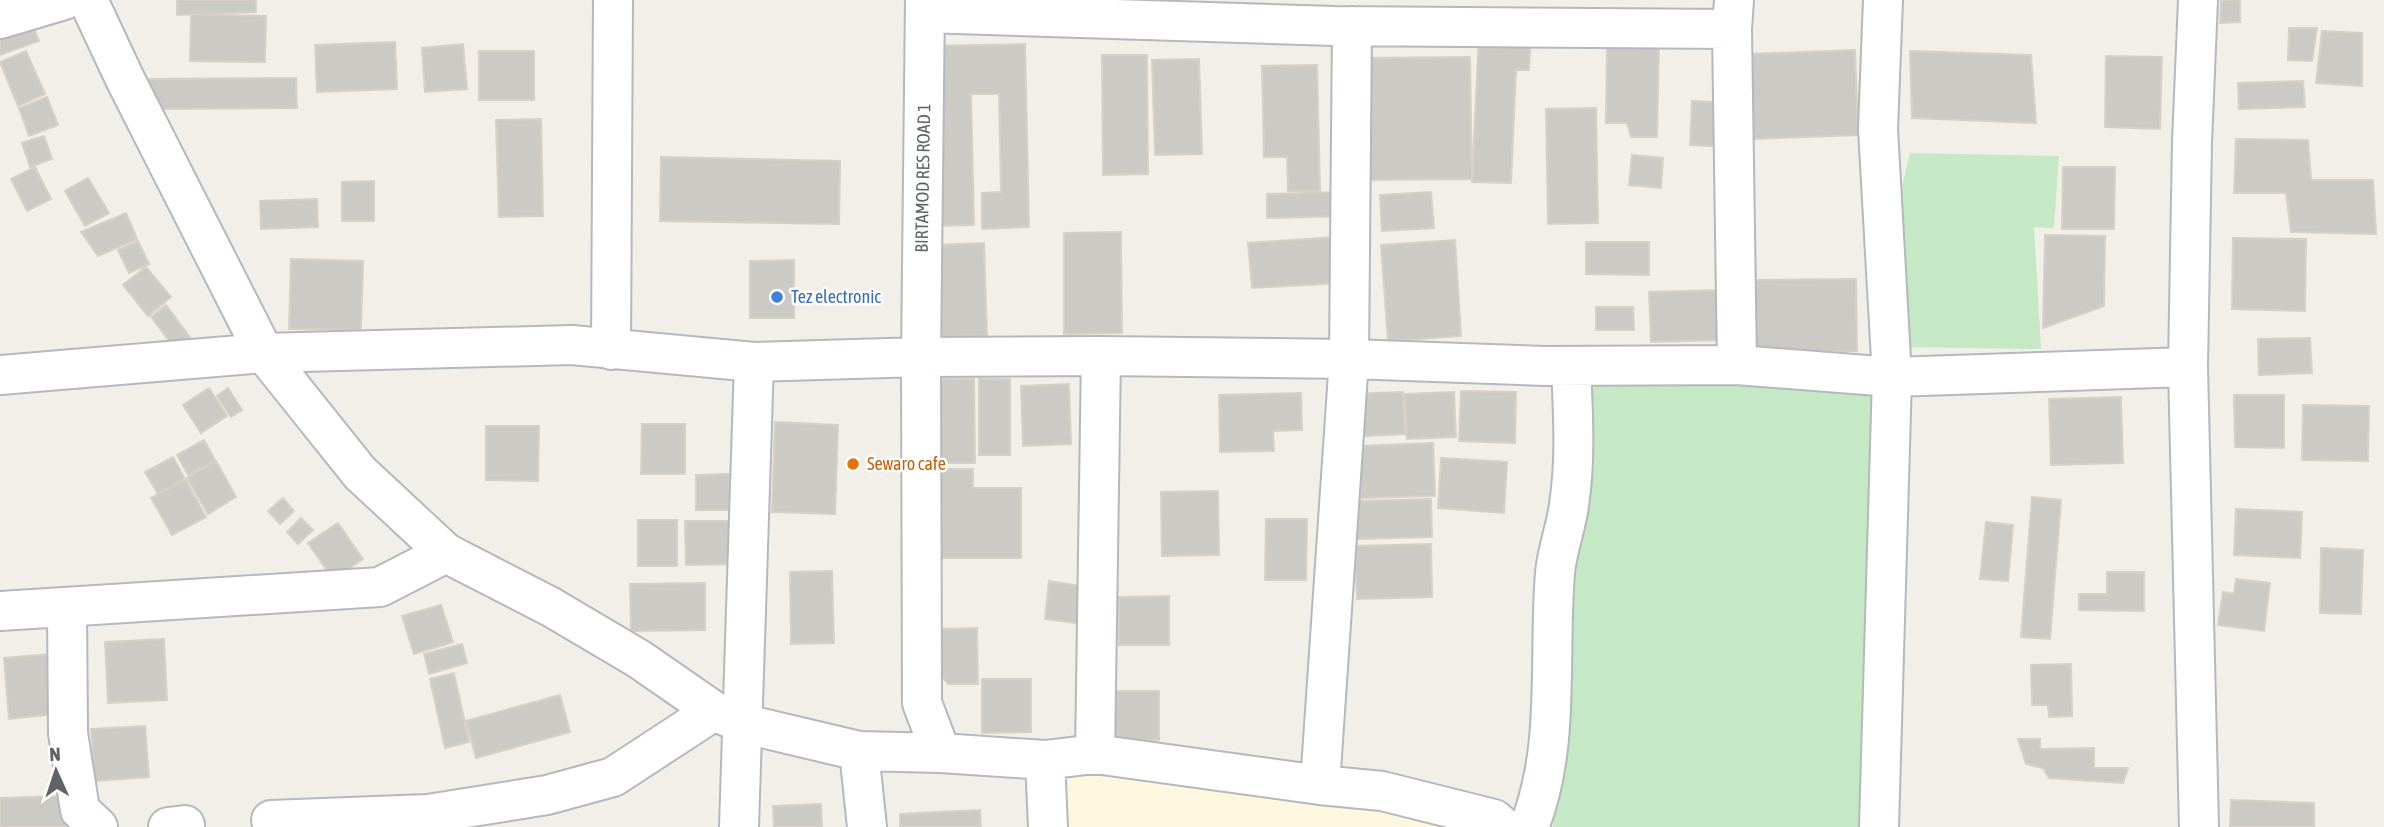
<svg xmlns="http://www.w3.org/2000/svg" width="2384" height="827" viewBox="0 0 2384 827" font-family="'Asap Condensed',sans-serif">
	<style>
		.commercial { fill: #fef7e0 }
		.green { fill: #c5e8c5 }
		.building { fill: #cccac5; stroke: #d6d1c6; stroke-width: 2 }
		.lines { fill: none; stroke-linecap: round; stroke-linejoin: round }
		.minor-casing { stroke: #b5b8bc; stroke-width: 42 }
		.minor { stroke: #fff; stroke-width: 38 }
		.shop-dot { fill: #3f7fe0; stroke: #fff; stroke-width: 2.5 }
		.food-dot { fill: #e8710a; stroke: #fff; stroke-width: 2.5 }
		.labels { text-anchor: middle; stroke-width: 5; stroke-linejoin: round; paint-order: stroke }
		.street-label { font-size: 18px; fill: #5f6368; stroke: #fff }
		.shop-label { font-size: 18px; fill: #366cbe; stroke: #fff; text-anchor: start }
		.food-label { font-size: 18px; fill: #c56008; stroke: #fff; text-anchor: start }
	</style>
	<rect width="100%" height="100%" fill="#f1efe8"/>
	<path class="commercial" d="M1109 766 1384 806 1440 827H1064L1062 775Z"/>
	<path class="green" d="M1910 153 2059 156 2054 228 2034 227 2041 349 1900 347 1902 187Z
		M1879 377 1870 827H1553L1563 672 1558 379Z"/>
	<path class="building" d="M177 0H256V12L177 15Z
		M2221 0H2240V22L2220 23Z
		M191 14 266 16 265 62 190 61Z
		M31 22 39 41 0 55V33Z
		M2289 28H2317L2312 61 2288 60Z
		M2322 31 2362 33V86L2316 83Z
		M1479 36 1531 38 1529 70H1516L1511 183 1472 182Z
		M1607 38 1659 39 1657 137H1631L1627 123H1606Z
		M395 42 397 89 317 92 315 45Z
		M463 44 467 89 425 92 422 48Z
		M1025 44 1029 227 982 229V193L1001 192 999 94H971L974 225 934 226 929 46Z
		M1855 50 1858 135 1753 139 1750 54Z
		M26 51 45 94 18 106 0 62Z
		M479 51H534V100H479Z
		M1910 51 2031 55 2036 123 1912 118Z
		M1102 55H1147L1148 174 1103 175Z
		M2106 56 2162 57 2160 129 2105 127Z
		M1470 57 1472 179 1369 180 1368 58Z
		M1199 59 1202 154 1155 155 1152 60Z
		M1317 65 1320 191H1288L1287 157H1264L1262 66Z
		M296 78 297 108 163 109 146 79Z
		M2303 81 2305 107 2239 109 2238 83Z
		M47 97 58 125 29 136 19 108Z
		M1692 101 1732 103 1730 147 1690 145Z
		M1596 108 1598 223 1548 224 1546 109Z
		M541 119 543 216 499 217 496 120Z
		M44 136 52 159 30 167 22 143Z
		M2236 139 2308 140 2311 180H2373L2376 234 2291 232 2286 193H2234Z
		M1632 155 1663 158 1661 188 1629 185Z
		M661 157 840 161 839 224 660 221Z
		M35 167 51 199 27 211 11 179Z
		M2063 167H2115L2114 229H2062Z
		M88 178 109 213 85 226 65 191Z
		M374 181V221H342V182Z
		M1340 192 1342 216 1267 218V194Z
		M1431 192 1434 228 1382 231 1380 195Z
		M317 199 318 227 261 229 260 201Z
		M126 213 137 239 98 256 81 232Z
		M1121 232 1122 333 1064 334V233Z
		M2045 235 2105 236 2104 306 2043 328Z
		M1336 237 1339 283 1252 288 1248 243Z
		M2233 238 2306 239 2305 311 2232 309Z
		M1455 240 1461 336 1388 341 1381 245Z
		M138 241 149 264 129 273 118 250Z
		M1586 242H1649V275L1586 274Z
		M984 243 987 338 938 340 935 245Z
		M291 259 363 261 361 330 289 329Z
		M794 260V318H750V261Z
		M146 267 171 297 148 316 123 285Z
		M1856 279 1857 351 1756 352 1755 280Z
		M1721 290 1722 340 1651 342 1649 292Z
		M166 305 192 340 177 351 151 317Z
		M1596 307H1633L1634 330H1596Z
		M2310 338 2312 373 2259 375 2258 339Z
		M941 379H974L975 463H941Z
		M979 379H1010V455H979Z
		M1069 384 1071 444 1023 446 1021 386Z
		M209 388 227 416 201 433 183 405Z
		M228 388 242 410 231 417 217 396Z
		M1461 391 1516 392 1515 443 1459 441Z
		M1403 392 1405 434 1349 437 1347 394Z
		M1454 392 1456 437 1407 439 1405 394Z
		M1301 393 1302 430 1273 431 1274 451 1220 452 1219 395Z
		M2234 395H2284V448L2235 447Z
		M2121 397 2123 463 2051 465 2049 399Z
		M2303 405 2369 406 2368 461 2302 460Z
		M775 422 838 425 835 514 772 512Z
		M642 424H685V474H641Z
		M486 426H539L538 481 486 480Z
		M204 440 215 460 188 475 177 455Z
		M1433 443 1435 496 1361 498 1359 446Z
		M173 457 185 479 158 494 145 472Z
		M1441 458 1507 462 1504 513 1438 508Z
		M216 461 236 497 208 514 187 478Z
		M940 469H973V488H1021V558H939Z
		M729 474V510H696V475Z
		M185 479 206 517 172 535 151 498Z
		M1218 491 1219 555 1162 556 1161 492Z
		M2032 497 2061 500 2050 639 2021 637Z
		M283 498 294 511 280 524 268 511Z
		M1431 499 1432 537 1357 539 1356 501Z
		M2236 509 2302 512 2300 558 2234 555Z
		M301 518 313 530 298 544 287 532Z
		M1266 519H1307L1306 580H1265Z
		M638 520H677V566H638Z
		M685 521H740V564L686 565Z
		M1986 522 2013 525 2008 581 1980 579Z
		M338 523 363 559 333 579 308 543Z
		M1431 544 1432 597 1357 599 1355 546Z
		M2321 548 2363 550 2361 614 2320 613Z
		M832 571 834 643 791 644 790 572Z
		M2107 572H2144V611L2079 610V594H2107Z
		M2236 579 2270 583 2264 631 2218 625 2223 592 2234 594Z
		M1049 581 1087 587 1083 624 1045 619Z
		M705 583V630L631 631 630 584Z
		M1169 596V645H1119V597Z
		M441 605 453 642 414 654 402 616Z
		M977 628 978 684H948L938 671 937 629Z
		M164 639 167 700 108 703 105 642Z
		M462 644 467 663 429 674 424 654Z
		M49 654 55 714 9 719 4 658Z
		M2071 664 2072 716 2049 717 2048 705H2032L2031 665Z
		M454 673 469 742 445 748 430 679Z
		M982 679H1031V732L982 733Z
		M1110 691H1159V740L1109 739Z
		M560 695 570 732 476 758 466 721Z
		M145 726 149 777 95 781 91 729Z
		M2018 739H2040V749L2094 748V768H2128L2123 783 2049 778 2043 768 2026 764Z
		M64 796 65 827H0V798Z
		M2231 800 2314 803V827H2230Z
		M821 804 822 827H774L773 806Z
		M980 810 981 827H900V814Z"/>
	<g class="lines">
		<g class="minor-casing">
			<path id="minor" d="M88 0 125 79 264 353 360 473 446 553 551 607 639 659 714 711 741 723 859 751 941 753 1045 760 1095 754 1320 785 1382 791 1494 819 1503 827
				M925 0 921 357 922 703 941 753
				M1734 0 1732 29 1737 365
				M2198 0 2192 142 2188 367 2199 827
				M926 13 1334 26 1732 29
				M0 19 64 0
				M611 350 613 0
				M0 375 264 353 572 345 754 362 921 357 1101 356 1349 359 1545 366 1737 365 1892 377 2188 367
				M67 608 68 733 80 810 98 827
				M0 611 380 587 446 553
				M859 751 867 827
				M1095 754 1101 356
				M1045 760 1048 827
				M1320 785 1349 359 1352 26
				M271 820 428 814 547 795 613 777 714 711
				M168 827 185 825
				M739 827 754 362
				M1529 827C1561 747 1548 657 1555 573 1557 550 1566 528 1569 505 1576 459 1573 413 1571 366
				M1879 827 1892 377 1878 129 1883 0"/>
		</g>
		<use href="#minor" class="minor"/>
	</g>
	<circle class="shop-dot" cx="777" cy="297" r="7"/>
	<circle class="food-dot" cx="853" cy="464" r="7"/>
	<g class="labels">
		<g class="street-label">
			<text transform="translate(923 178) rotate(-89)" y="6">BIRTAMOD RES ROAD 1</text>
		</g>
		<g class="shop-label">
			<text x="791" y="303">Tez electronic</text>
		</g>
		<g class="food-label">
			<text x="867" y="470">Sewaro cafe</text>
		</g>
	</g>
	<g transform="translate(56 771) rotate(357)" stroke="#ffffff" stroke-width="5" paint-order="stroke">
	<path d="M0-5L12 26L0 18L-12 26Z" fill="#5f6368"/>
	<text y="-10" font-size="19" font-weight="bold" text-anchor="middle" fill="#5f6368">N</text>
	</g>
</svg>
